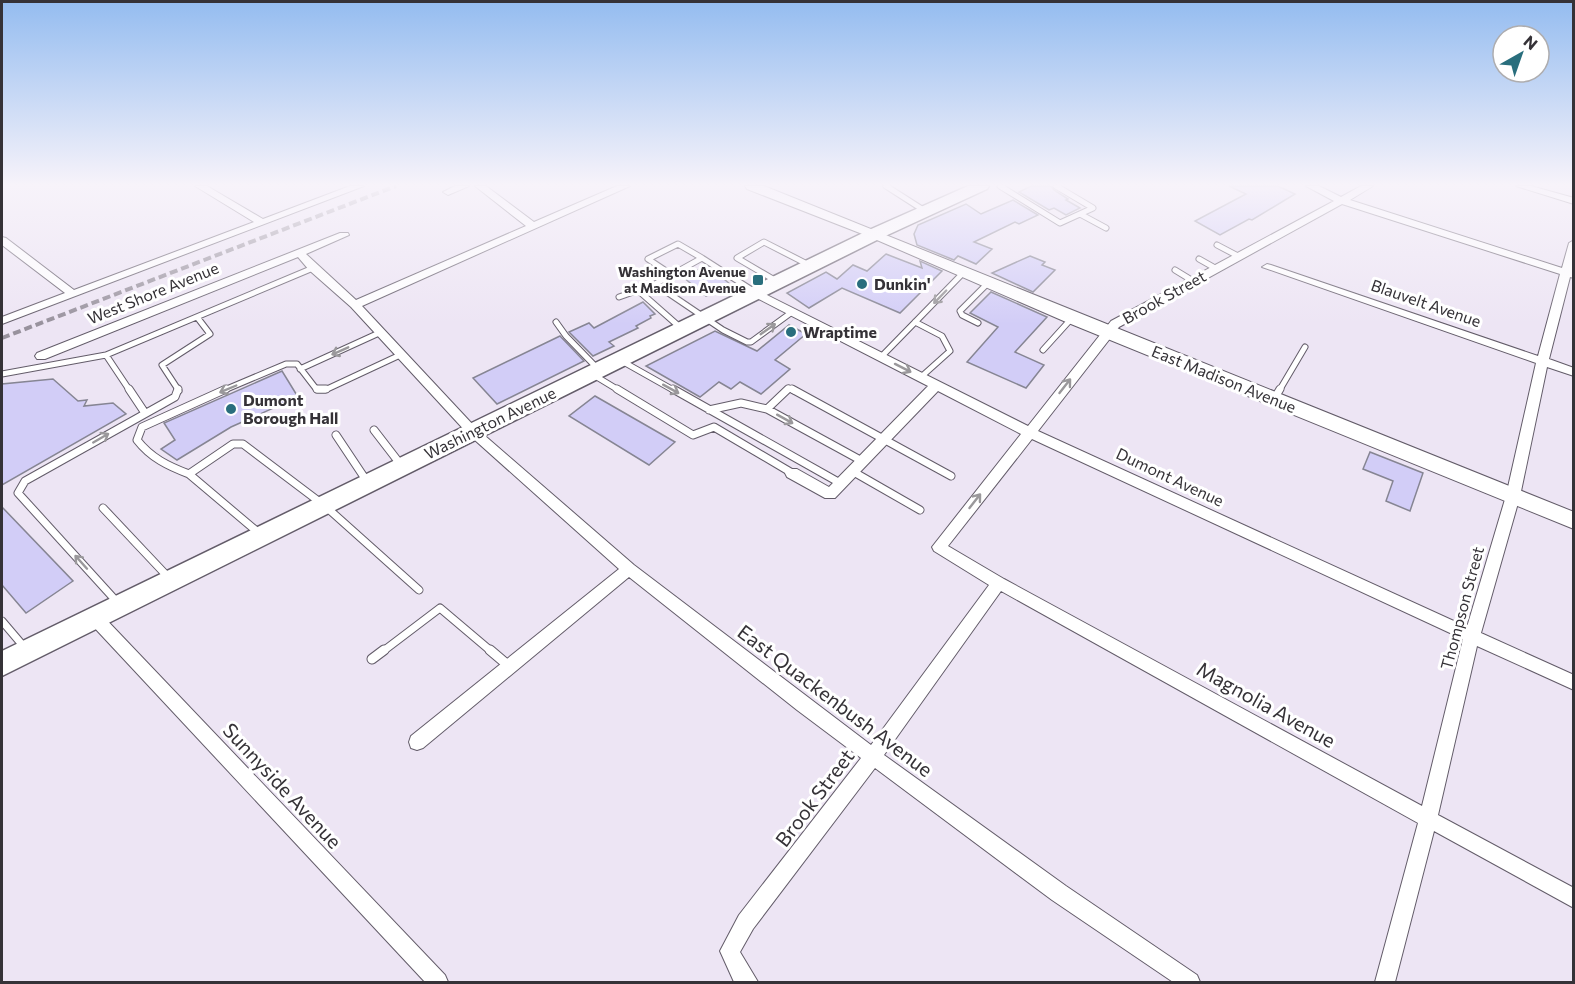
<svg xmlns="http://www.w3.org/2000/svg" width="1575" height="984" viewBox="0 0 1575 984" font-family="Commissioner,sans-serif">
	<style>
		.building { fill: #d2cdf7; stroke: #868593; stroke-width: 1.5 }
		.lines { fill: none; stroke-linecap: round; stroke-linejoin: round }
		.service-far2-casing { stroke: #635c69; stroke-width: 7 }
		.service-far1-casing { stroke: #635c69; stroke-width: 9 }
		.service-casing { stroke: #635c69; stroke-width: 11 }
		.minor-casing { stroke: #635c69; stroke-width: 2 }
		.secondary-casing { stroke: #635c69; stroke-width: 2 }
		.primary-casing { stroke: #635c69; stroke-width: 3 }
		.service-far2 { stroke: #fff; stroke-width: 5 }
		.service-far1 { stroke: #fff; stroke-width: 7 }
		.service { stroke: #fff; stroke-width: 9 }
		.minor { fill: #fff; fill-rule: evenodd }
		.secondary { fill: #fff; fill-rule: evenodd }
		.primary { fill: #fff; fill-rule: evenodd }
		.rail { stroke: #98929d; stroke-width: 4; stroke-dasharray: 8 4; stroke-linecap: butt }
		.oneway { stroke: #9a989b }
		.poi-dot { fill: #296e7d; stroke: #fff; stroke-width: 2 }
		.labels { text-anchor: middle; stroke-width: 6; stroke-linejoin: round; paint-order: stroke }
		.far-poi-label { font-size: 14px; font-weight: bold; fill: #353237; stroke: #fff; text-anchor: end }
		.poi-label { font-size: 16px; font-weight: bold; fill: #353237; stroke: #fff; text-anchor: start }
		.street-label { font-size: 16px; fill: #353237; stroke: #fff }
		.near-street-label { font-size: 20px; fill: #353237; stroke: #fff }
	</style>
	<rect width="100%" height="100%" fill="#ede5f4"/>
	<path class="building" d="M1031 186H1051L1054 190 1068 199 1066 200 1080 208 1066 215 1054 208 1049 210 1019 192Z
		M1229 186H1278L1295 194 1252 220 1249 219 1220 235 1195 221 1246 194Z
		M1013 200 1038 215 1019 224 1015 222 974 242 992 249 976 264 958 256 954 260 917 245 914 234 918 225 966 204 981 214Z
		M886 254 922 268 920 261 942 271 900 313 842 288 809 308 787 293 826 272 837 279 853 265 867 271Z
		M1030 256 1045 262 1042 265 1055 270 1033 292 992 273Z
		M706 266 719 275 730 284 706 296 683 277Z
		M991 292 1047 317 1015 352 1044 365 1026 388 967 362 998 327 970 313Z
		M643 302 655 314 650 316 651 318 636 326 638 328 609 342 614 346 593 356 569 332 589 323 594 328Z
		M789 325 806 334 775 360 790 369 761 394 740 382 731 389 719 382 700 397 646 366 715 331 757 351Z
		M560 336 584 361 497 404 473 378Z
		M282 371 298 397 231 427 177 460 161 449 175 440 164 423Z
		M53 379 78 401 87 400 84 406 113 403 126 414 2 485V384Z
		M595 396 675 442 649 465 569 416Z
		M1370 452 1423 473 1410 511 1386 501 1393 481 1363 469Z
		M2 507 73 581 26 613 2 585Z"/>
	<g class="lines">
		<g class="service-far2-casing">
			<path id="service-far2" d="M886 186 925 211
				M1000 186 1060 223 1093 208 1056 186
				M1080 214 1106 228
				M1217 245 1238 256
				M1199 259 1215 268
				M1175 270 1193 281
				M672 275 648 259 678 244 702 258
				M778 282 737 258 764 242 811 266
				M755 292 702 258 655 284 723 330 747 342H751L792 312
				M619 297 636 291 640 292 682 329
				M556 322 566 336 598 369
				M915 322 942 336 950 351 921 377
				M978 323 962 315 960 311 989 282
				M1043 350 1072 318
				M881 357 965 271
				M620 360 675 391
				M300 369 379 333
				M2 374 106 355
				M592 374 620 391
				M130 391 106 355 313 268
				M179 391 162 365 210 334 197 317
				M222 391 286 364H297L317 390H325L400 355
				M786 391 789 388 794 391
				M1279 391 1305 347"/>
		</g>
		<g class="service-far1-casing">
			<path id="service-far1" d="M129 389 145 413
				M317 389H326
				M617 389 693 435 714 427 792 473
				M673 389 840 483
				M792 389 951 476
				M1274 399 1280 389
				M767 409 788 389
				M709 410 741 403 767 409 862 461
				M374 430 401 465
				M336 435 368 483
				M852 471 920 510
				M189 474C168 466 151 458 137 440L142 427 226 389
				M103 508 169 578
				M260 534 189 474 233 444H243L325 506 419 590
				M118 603 18 493 25 481 175 397 178 389
				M2 621 25 648
				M382 652 440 608 492 652"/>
		</g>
		<g class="service-casing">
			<path id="service" d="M490 650 509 666
				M372 659 384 650"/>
		</g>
		<g class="minor-casing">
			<path id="minor" d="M195 186H207L263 219 350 186H364L2 324V317L65 293 2 245V237L6 238 74 290 254 222Z
				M455 186H469L448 195 443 192Z
				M475 186H486L534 222 617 186H630L362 306 476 428 634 565 871 745 989 585 934 551 932 547 1021 434 938 391 835 498H825L787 477 785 473 787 469H797L829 487 928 386 753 296V292H761L1028 426 1111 321 1334 201 1306 186H1319L1341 197 1361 186H1373L1350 200 1562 268 1569 243 1574 240V278L1570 277 1549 359 1574 368V376L1547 367 1520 496 1481 633 1574 675V690L1477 646 1438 815 1574 888V908L1434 831 1395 982H1375L1418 823 1001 591 884 755 1066 886 1197 975 1200 982H1173L1052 900 875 768 753 929 740 952 758 982H734L720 951 739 915 861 758 797 710 629 577 423 748 417 750 411 748 409 742 411 736 619 569 468 434 351 307 309 270 298 257 45 359H37L35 356 37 353 340 233H348L349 235 306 254 356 300 526 226ZM1342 204 1560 274 1538 356 1271 265 1267 264 1262 267 1536 363 1506 496 1467 627 1038 431 1119 327ZM1032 439 1463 639 1422 806 1004 579 948 546Z
				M1516 186H1531L1574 198V204Z
				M95 612 100 613 445 975 448 982H425L90 623 87 618 90 613Z"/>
		</g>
		<g class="secondary-casing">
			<path id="secondary" d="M745 186H764L1574 512V529L1066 322 870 237 747 189Z"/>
		</g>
		<g class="primary-casing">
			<path id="primary" d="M968 186H989L987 189 881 238 2 676V651L869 230Z"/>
		</g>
		<use href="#service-far2" class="service-far2"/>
		<use href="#service-far1" class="service-far1"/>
		<use href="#service" class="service"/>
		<use href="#minor" class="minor"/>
		<use href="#secondary" class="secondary"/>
		<use href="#primary" class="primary"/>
		<path class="rail" d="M2 338 396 186"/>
	</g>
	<defs><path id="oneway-shaft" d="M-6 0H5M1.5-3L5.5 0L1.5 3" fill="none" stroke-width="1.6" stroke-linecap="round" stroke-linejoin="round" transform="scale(1.5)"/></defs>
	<g class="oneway">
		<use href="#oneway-shaft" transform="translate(940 297) rotate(134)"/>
		<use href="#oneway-shaft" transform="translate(768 329) rotate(-35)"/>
		<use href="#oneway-shaft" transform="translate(340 351) rotate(156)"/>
		<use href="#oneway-shaft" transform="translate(903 368) rotate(27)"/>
		<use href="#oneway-shaft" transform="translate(1065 386) rotate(-52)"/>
		<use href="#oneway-shaft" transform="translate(228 389) rotate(157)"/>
		<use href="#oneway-shaft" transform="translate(671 389) rotate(29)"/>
		<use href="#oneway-shaft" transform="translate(785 419) rotate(29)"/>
		<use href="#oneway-shaft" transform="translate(101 438) rotate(-30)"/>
		<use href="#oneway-shaft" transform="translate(975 501) rotate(-52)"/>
		<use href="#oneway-shaft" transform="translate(81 562) rotate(-132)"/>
	</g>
	<linearGradient id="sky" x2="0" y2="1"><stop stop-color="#94bcf0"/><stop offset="0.57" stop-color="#f7f3fa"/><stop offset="1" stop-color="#f7f3fa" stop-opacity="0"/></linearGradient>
	<rect width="1575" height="324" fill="url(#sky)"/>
	<g class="poi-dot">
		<rect x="752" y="274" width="12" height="12" rx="3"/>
		<circle cx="862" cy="284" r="6"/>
		<circle cx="791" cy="332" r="6"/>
		<circle cx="231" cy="409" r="6"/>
	</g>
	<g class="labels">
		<g class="far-poi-label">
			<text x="746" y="277">Washington Avenue<tspan x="746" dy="16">at Madison Avenue</tspan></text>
		</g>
		<g class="poi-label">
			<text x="874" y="290">Dunkin'</text>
			<text x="803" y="338">Wraptime</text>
			<text x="243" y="406">Dumont<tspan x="243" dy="18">Borough Hall</tspan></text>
		</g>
		<g class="street-label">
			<text transform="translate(153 293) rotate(-22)" y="6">West Shore Avenue</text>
			<text transform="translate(1164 297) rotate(-29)" y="6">Brook Street</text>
			<text transform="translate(1426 303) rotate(19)" y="6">Blauvelt Avenue</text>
			<text transform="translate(1224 379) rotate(22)" y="6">East Madison Avenue</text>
			<text transform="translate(490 423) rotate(-26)" y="6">Washington Avenue</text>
			<text transform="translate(1170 477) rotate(25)" y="6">Dumont Avenue</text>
			<text transform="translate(1462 608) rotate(-75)" y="6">Thompson Street</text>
		</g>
		<g class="near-street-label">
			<text transform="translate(835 701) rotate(37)" y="7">East Quackenbush Avenue</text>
			<text transform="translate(1266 705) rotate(29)" y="7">Magnolia Avenue</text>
			<text transform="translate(282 786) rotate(47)" y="7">Sunnyside Avenue</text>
			<text transform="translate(815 798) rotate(-53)" y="7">Brook Street</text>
		</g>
	</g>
	<rect width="1575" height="984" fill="none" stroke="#353237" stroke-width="6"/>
	<g transform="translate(1521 54) rotate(40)"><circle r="28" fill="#ffffff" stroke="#aeadaf" stroke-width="1.5"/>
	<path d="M0-4.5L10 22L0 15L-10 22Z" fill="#296e7d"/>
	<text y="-9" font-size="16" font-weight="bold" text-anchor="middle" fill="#353237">N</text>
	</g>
</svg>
